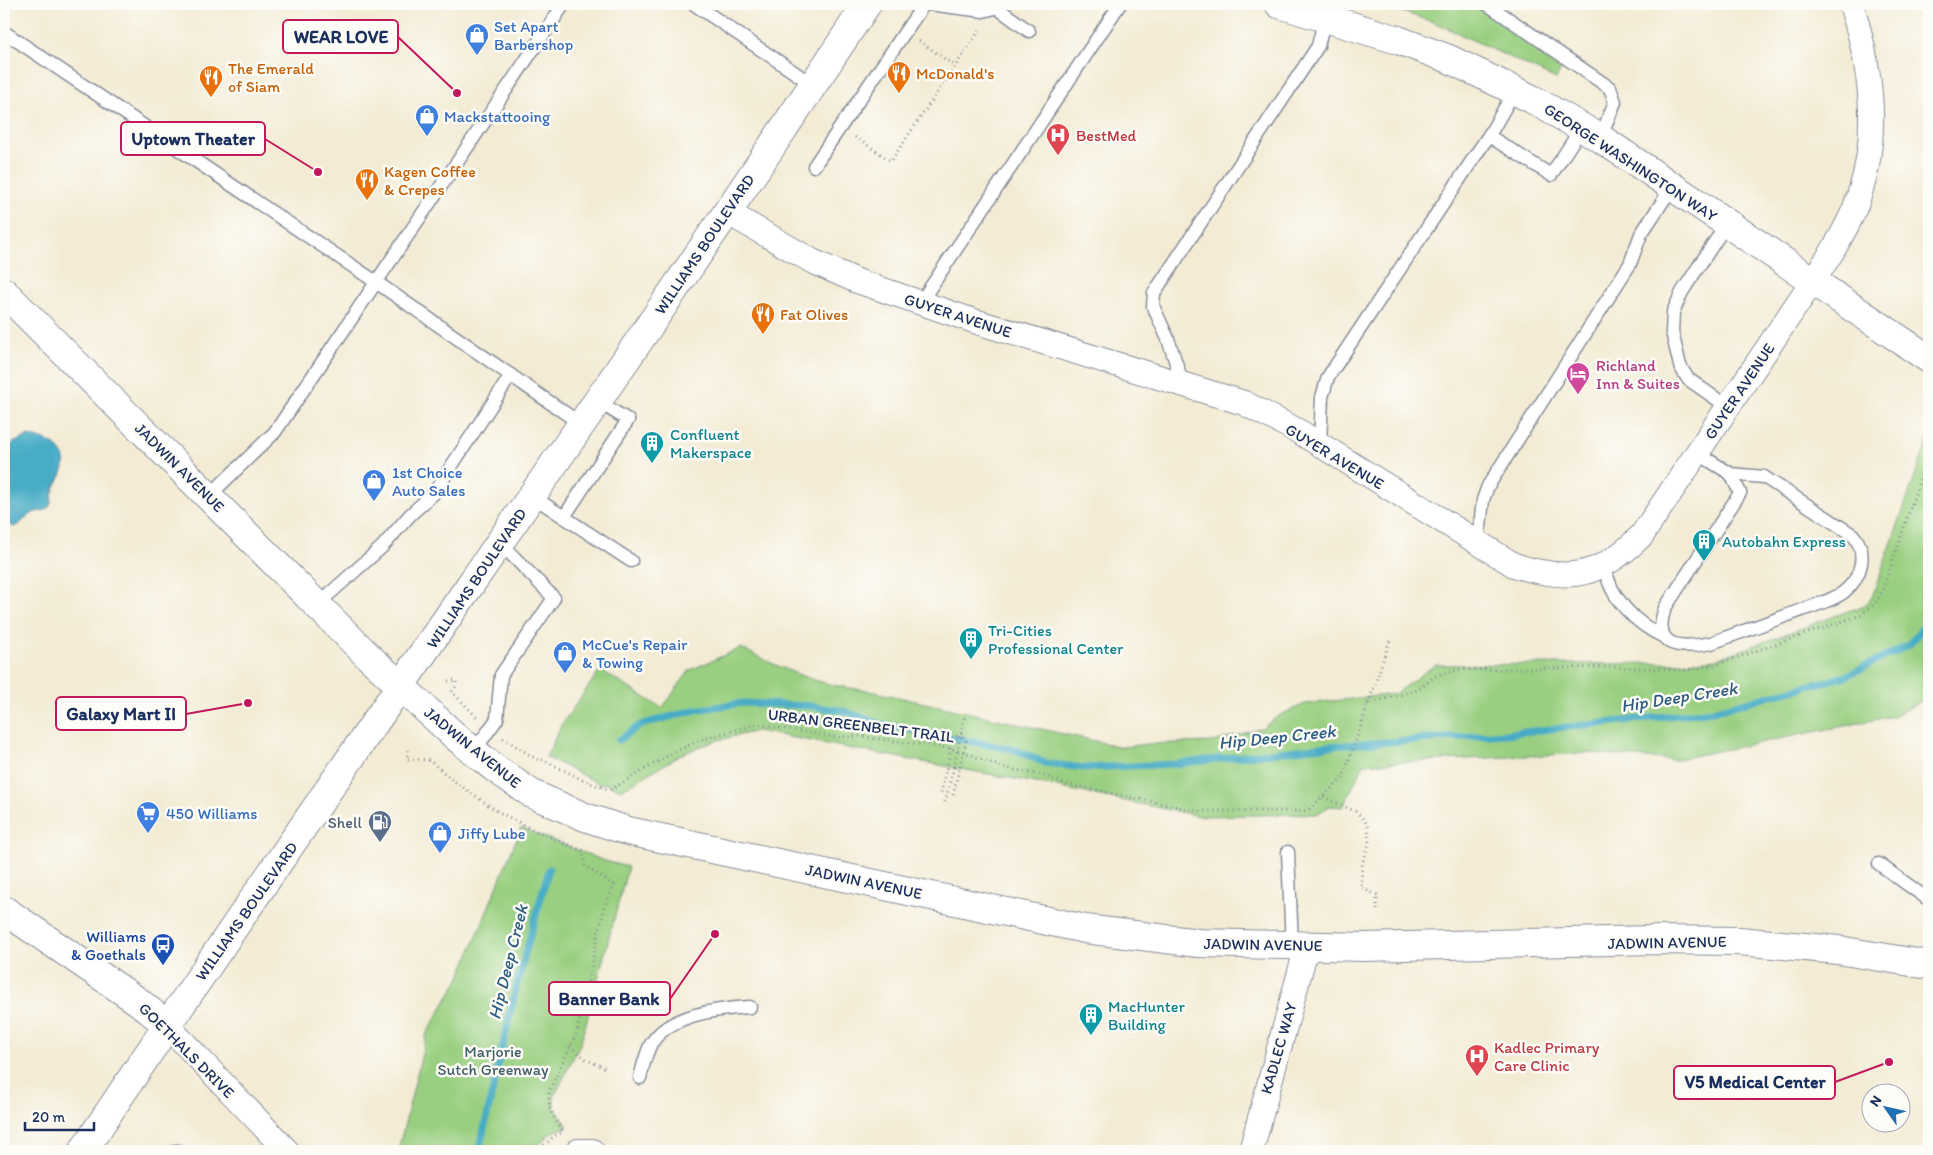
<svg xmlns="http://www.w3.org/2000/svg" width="1933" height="1155" viewBox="0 0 1933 1155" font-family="Itim,sans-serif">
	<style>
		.green { fill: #99cf80; stroke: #5a7f6f }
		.water { fill: #46acc5; stroke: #306e92 }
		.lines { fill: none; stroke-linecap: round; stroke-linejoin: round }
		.stream { stroke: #46acc5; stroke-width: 7 }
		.service-casing { stroke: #878d99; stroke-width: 15 }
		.minor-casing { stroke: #878d99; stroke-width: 26 }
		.tertiary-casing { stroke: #878d99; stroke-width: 30 }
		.primary-casing { stroke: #878d99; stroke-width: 30 }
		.path { stroke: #878d99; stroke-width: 3; stroke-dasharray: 1 4; stroke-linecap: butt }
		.service { stroke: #fff; stroke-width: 12 }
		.minor { stroke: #fff; stroke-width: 24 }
		.tertiary { stroke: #fff; stroke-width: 28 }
		.primary { stroke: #fff; stroke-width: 28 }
		.path-bridge { stroke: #878d99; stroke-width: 3; stroke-dasharray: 1 4; stroke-linecap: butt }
		.labels { text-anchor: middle; stroke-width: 5; stroke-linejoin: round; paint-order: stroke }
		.shop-label { font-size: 16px; fill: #366cbe; stroke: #fdfcf7; text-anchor: start }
		.food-label { font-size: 16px; fill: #c56008; stroke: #fdfcf7; text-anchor: start }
		.health-label { font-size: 16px; fill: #be3a42; stroke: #fdfcf7; text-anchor: start }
		.street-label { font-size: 16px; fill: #1b2f5e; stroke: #fdfcf7 }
		.hotel-label { font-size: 16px; fill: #b23c85; stroke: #fdfcf7; text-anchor: start }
		.culture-label { font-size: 16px; fill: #0d838f; stroke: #fdfcf7; text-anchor: start }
		.service-label { font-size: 16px; fill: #4e5e75; stroke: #fdfcf7; text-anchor: end }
		.transit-label { font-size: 16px; fill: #164399; stroke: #fdfcf7; text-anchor: end }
		.park-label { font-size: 16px; fill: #415f68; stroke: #fdfcf7 }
		.water-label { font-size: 18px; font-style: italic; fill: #2a5b82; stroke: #fdfcf7 }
		.leader { fill: none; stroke: #c2185b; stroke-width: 2 }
		.callout-dot { fill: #c2185b; stroke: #fdfcf7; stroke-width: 2 }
		.callout { fill: #fdfcf7; stroke: #c2185b; stroke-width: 2 }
		.callout-label { font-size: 18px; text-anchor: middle; font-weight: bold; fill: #1b2f5e }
	</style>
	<rect width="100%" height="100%" fill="#fdfcf7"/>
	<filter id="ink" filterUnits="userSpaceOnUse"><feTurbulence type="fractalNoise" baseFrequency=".02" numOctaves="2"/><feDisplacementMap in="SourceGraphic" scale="10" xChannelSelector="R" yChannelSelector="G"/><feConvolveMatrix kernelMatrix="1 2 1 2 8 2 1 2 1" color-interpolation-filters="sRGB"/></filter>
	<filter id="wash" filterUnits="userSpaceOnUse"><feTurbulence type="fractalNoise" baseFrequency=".0096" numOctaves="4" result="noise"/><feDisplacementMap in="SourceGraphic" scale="20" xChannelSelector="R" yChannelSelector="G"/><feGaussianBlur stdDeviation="1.12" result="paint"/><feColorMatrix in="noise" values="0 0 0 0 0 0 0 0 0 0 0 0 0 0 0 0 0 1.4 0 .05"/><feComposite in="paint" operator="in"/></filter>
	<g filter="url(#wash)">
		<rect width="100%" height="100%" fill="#f3ebd4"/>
		<path class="green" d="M1378 4H1478L1565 62 1556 79 1436 23Z
			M1929 438V697L1894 716 1673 760 1589 753 1364 764 1343 807 1329 806 1317 814 1199 816 1052 786 757 731 718 740 684 753 621 790 606 783 600 784 546 757 562 724 600 670 662 708 690 670 741 648C782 669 819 686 866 690L1122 747 1148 744 1213 742 1262 728 1280 715 1305 704 1394 694 1435 665 1675 663 1717 659 1865 605 1872 597Z
			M521 828 605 861 628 867 581 1042 554 1097V1107L568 1126 551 1133 533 1151H398L427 1033 459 979Z"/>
		<path class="water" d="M28 436C46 438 71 448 63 471 61 478 55 484 53 492 51 498 53 504 47 509 43 512 37 511 33 513 26 517 21 524 14 527L4 522V456L13 443Z"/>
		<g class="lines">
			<path class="stream" d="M619 740 640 725 695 710 742 703 811 706 844 711 880 724 1016 750 1045 763 1084 768 1176 764 1330 746 1505 734 1713 711 1846 676 1909 645 1929 620
				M479 1151 517 983 549 869"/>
		</g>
	</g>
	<g filter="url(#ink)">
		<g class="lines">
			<g class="service-casing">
				<path id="service" d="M694 4 813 85
					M929 4 983 11 995 8
					M992 4 1029 31
					M1487 4 1610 88 1615 102 1600 138
					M4 32 376 282 581 424
					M1489 136 1551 175 1582 127
					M814 166 924 4
					M1727 223 1682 292 1673 312 1672 332 1680 366 1688 379 1728 407
					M920 303 1120 4
					M1183 384 1168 339 1153 306 1154 293 1318 46 1325 17
					M1320 445 1322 397 1328 377 1491 132 1515 90
					M1697 453 1731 474 1764 477 1853 535C1868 552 1862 577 1844 592 1832 601 1815 605 1802 610 1771 621 1741 632 1711 643 1680 649 1651 648 1665 608L1740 493 1731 474
					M209 496 275 432 564 4
					M532 496 631 561
					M564 517 628 420 597 401
					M1478 543 1483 500 1488 486 1630 264 1641 234 1673 186
					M1605 566C1609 598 1636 624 1664 637
					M318 604 382 547 410 515 434 493 511 375
					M474 751 497 719 501 675 554 598 500 543
					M1288 852 1292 945
					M1879 864 1929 900
					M640 1078C643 1067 645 1055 651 1044 669 1014 718 1009 750 1007
					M175 1151H179"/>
			</g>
			<g class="minor-casing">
				<path id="minor" d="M727 212 812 261 857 281 974 321 1244 403 1298 431 1514 565C1570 583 1600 577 1642 535L1832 252C1843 233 1854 214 1860 193 1880 132 1870 63 1851 4
					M167 1025 287 1151
					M578 1151H592
					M1251 1151 1307 946"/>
			</g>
			<g class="tertiary-casing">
				<path id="tertiary" d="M4 910 139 1002 167 1025
					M83 1151C340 765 611 390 867 4"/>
			</g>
			<g class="primary-casing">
				<path id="primary" d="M1279 4 1398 40 1449 59 1532 99 1600 138 1929 359
					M4 292 369 657 456 737 493 767 532 794 585 817 628 831 1025 916 1085 929 1199 943 1364 947 1652 940 1739 941 1838 950 1929 965"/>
			</g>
			<path class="path" d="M919 41 955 66
				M855 137 891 161 981 28
				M448 681 456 680V686L452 692 477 717
				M1367 704 1418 690 1435 676 1457 670 1613 667 1688 670 1712 666 1861 615 1877 601 1883 589 1929 453
				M503 738 538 760H543L585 781 610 790 676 751 703 739 757 724 835 737 857 736 948 748 964 752 1001 767 1046 776 1062 783 1198 811H1304L1309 809 1343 778 1390 640
				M408 750 407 759 429 760 454 781 497 811 531 829 583 851 585 866 614 885 604 908 577 1033 550 1089C546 1107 553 1116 563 1132L554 1136 538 1151
				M1323 797 1357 812 1368 825 1369 844 1362 864 1361 888 1377 895V911
				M945 802 954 767
				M570 1046 587 1060 608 1069"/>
			<use href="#service" class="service"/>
			<use href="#minor" class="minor"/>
			<use href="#tertiary" class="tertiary"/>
			<use href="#primary" class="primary"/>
			<path class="path-bridge" d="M954 767 961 734
				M941 793 953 739 961 733 965 715
				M953 795 966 741 961 733"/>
		</g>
	</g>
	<defs>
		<g id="shop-pin" transform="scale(1.25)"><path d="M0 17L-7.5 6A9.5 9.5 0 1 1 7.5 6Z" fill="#3f7fe0" stroke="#fdfcf7"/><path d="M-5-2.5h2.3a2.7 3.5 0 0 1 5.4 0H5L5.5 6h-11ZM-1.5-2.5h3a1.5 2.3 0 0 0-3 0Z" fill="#fff"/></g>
		<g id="restaurant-pin" transform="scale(1.25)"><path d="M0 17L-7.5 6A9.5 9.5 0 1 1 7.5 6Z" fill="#e8710a" stroke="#fdfcf7"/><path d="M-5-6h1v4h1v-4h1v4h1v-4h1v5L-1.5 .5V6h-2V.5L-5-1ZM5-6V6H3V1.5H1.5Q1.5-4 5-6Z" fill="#fff"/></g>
		<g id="hospital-pin" transform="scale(1.25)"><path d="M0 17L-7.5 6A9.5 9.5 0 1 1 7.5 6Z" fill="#e0444e" stroke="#fdfcf7"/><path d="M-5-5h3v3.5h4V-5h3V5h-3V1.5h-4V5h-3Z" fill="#fff"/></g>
		<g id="hotel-pin" transform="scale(1.25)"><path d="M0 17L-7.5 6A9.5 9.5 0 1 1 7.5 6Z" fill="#d1479c" stroke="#fdfcf7"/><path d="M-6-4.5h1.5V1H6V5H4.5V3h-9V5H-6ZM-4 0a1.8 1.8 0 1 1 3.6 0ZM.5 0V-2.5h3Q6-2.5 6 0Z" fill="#fff"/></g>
		<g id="building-pin" transform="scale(1.25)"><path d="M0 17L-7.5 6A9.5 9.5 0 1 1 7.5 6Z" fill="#0f9aa8" stroke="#fdfcf7"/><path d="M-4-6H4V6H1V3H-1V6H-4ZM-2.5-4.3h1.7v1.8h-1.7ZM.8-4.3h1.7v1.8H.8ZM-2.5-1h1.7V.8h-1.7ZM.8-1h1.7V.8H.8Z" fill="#fff"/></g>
		<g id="supermarket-pin" transform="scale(1.25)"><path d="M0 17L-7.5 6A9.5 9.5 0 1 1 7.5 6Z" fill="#3f7fe0" stroke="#fdfcf7"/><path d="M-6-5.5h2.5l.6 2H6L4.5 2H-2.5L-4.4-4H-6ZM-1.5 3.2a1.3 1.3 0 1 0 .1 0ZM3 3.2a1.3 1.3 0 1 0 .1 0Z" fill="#fff"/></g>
		<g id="fuel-pin" transform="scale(1.25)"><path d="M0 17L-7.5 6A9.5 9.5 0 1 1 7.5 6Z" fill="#5c6f8a" stroke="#fdfcf7"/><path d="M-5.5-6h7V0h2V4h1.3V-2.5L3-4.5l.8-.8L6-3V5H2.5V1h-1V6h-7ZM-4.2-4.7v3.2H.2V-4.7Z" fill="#fff"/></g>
		<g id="bus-pin" transform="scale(1.25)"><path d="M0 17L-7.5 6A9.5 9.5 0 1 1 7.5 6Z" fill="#1a4fb4" stroke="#fdfcf7"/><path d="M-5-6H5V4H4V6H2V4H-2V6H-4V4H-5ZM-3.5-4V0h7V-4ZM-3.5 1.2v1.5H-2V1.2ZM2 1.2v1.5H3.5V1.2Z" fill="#fff"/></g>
	</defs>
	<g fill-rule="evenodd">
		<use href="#shop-pin" x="477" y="35"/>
		<use href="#restaurant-pin" x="899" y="73"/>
		<use href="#restaurant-pin" x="211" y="77"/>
		<use href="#shop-pin" x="427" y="116"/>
		<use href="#hospital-pin" x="1058" y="135"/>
		<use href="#restaurant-pin" x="367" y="180"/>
		<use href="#restaurant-pin" x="763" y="314"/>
		<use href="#hotel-pin" x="1578" y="374"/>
		<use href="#building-pin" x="652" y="443"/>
		<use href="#shop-pin" x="374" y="481"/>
		<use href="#building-pin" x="1704" y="541"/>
		<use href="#building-pin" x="971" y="639"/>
		<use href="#shop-pin" x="565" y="653"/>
		<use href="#supermarket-pin" x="148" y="813"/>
		<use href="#fuel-pin" x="380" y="822"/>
		<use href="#shop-pin" x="440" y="833"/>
		<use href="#bus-pin" x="163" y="945"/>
		<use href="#building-pin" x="1091" y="1015"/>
		<use href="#hospital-pin" x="1477" y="1056"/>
	</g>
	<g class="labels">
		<g class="shop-label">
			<text x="494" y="32">Set Apart<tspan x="494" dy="18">Barbershop</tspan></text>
			<text x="444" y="122">Mackstattooing</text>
			<text x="392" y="478">1st Choice<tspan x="392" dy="18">Auto Sales</tspan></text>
			<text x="582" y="650">McCue's Repair<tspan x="582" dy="18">&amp; Towing</tspan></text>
			<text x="166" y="819">450 Williams</text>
			<text x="458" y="839">Jiffy Lube</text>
		</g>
		<g class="food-label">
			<text x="228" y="74">The Emerald<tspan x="228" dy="18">of Siam</tspan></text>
			<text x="916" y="79">McDonald's</text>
			<text x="384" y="177">Kagen Coffee<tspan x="384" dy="18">&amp; Crepes</tspan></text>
			<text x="780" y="320">Fat Olives</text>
		</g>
		<g class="health-label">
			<text x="1076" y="141">BestMed</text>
			<text x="1494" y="1053">Kadlec Primary<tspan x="1494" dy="18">Care Clinic</tspan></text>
		</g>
		<g class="street-label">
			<text transform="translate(1631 162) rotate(33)" y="6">GEORGE WASHINGTON WAY</text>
			<text transform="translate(704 244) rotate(-56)" y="6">WILLIAMS BOULEVARD</text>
			<text transform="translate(958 315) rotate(18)" y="6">GUYER AVENUE</text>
			<text transform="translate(1739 391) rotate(-56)" y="6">GUYER AVENUE</text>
			<text transform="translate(1335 456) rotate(31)" y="6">GUYER AVENUE</text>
			<text transform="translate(180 467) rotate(45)" y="6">JADWIN AVENUE</text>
			<text transform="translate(476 578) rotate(-56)" y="6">WILLIAMS BOULEVARD</text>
			<text transform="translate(861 725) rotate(7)" y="6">URBAN GREENBELT TRAIL</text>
			<text transform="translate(473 747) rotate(39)" y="6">JADWIN AVENUE</text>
			<text transform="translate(864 881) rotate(12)" y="6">JADWIN AVENUE</text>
			<text transform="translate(246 911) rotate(-55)" y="6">WILLIAMS BOULEVARD</text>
			<text transform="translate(1667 942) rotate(-1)" y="6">JADWIN AVENUE</text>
			<text transform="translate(1263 944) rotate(1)" y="6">JADWIN AVENUE</text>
			<text transform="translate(1278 1048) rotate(-74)" y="6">KADLEC WAY</text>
			<text transform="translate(187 1050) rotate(45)" y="6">GOETHALS DRIVE</text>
		</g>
		<g class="hotel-label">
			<text x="1596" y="371">Richland<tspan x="1596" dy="18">Inn &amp; Suites</tspan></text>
		</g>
		<g class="culture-label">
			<text x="670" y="440">Confluent<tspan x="670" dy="18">Makerspace</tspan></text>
			<text x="1722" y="547">Autobahn Express</text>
			<text x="988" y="636">Tri-Cities<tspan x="988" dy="18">Professional Center</tspan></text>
			<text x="1108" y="1012">MacHunter<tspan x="1108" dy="18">Building</tspan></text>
		</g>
		<g class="service-label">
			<text x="362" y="828">Shell</text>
		</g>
		<g class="transit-label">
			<text x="146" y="942">Williams<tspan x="146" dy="18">&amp; Goethals</tspan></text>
		</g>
		<g class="park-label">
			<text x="493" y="1057">Marjorie<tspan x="493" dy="18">Sutch Greenway</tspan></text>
		</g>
		<g class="water-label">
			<text transform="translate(1679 697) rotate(-9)" y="6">Hip Deep Creek</text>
			<text transform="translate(1277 737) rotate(-6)" y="6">Hip Deep Creek</text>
			<text transform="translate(508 962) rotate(-76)" y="6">Hip Deep Creek</text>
		</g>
	</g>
	<path class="leader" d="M457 93L398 37M318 172L265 139M248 703L186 714M715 934L670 999M1889 1062L1835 1082"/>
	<g class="callout-dot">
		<circle cx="457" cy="93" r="5"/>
		<circle cx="318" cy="172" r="5"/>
		<circle cx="248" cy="703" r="5"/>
		<circle cx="715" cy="934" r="5"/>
		<circle cx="1889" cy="1062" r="5"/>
	</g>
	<g class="callout">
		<rect x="283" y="20" width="115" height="33" rx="5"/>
		<rect x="121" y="122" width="144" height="33" rx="5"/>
		<rect x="56" y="697" width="130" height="33" rx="5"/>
		<rect x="549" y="982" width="121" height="33" rx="5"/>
		<rect x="1674" y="1066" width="161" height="33" rx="5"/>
	</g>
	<g class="callout-label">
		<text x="341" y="43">WEAR LOVE</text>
		<text x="193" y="145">Uptown Theater</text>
		<text x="121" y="720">Galaxy Mart II</text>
		<text x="609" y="1005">Banner Bank</text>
		<text x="1755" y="1088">V5 Medical Center</text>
	</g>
	<rect width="1933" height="1155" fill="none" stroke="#fdfcf7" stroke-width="20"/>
	<g transform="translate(1886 1108) rotate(304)"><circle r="24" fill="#fdfcf7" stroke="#a3aaba"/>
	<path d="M0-4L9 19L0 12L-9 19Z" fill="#1f6fb2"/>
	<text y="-8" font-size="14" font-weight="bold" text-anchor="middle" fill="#1b2f5e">N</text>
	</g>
	<path d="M25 1122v8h69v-8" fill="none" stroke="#1b2f5e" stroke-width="2.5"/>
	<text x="32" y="1122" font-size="15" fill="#1b2f5e" stroke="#fdfcf7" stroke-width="4" paint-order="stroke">20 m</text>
</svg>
